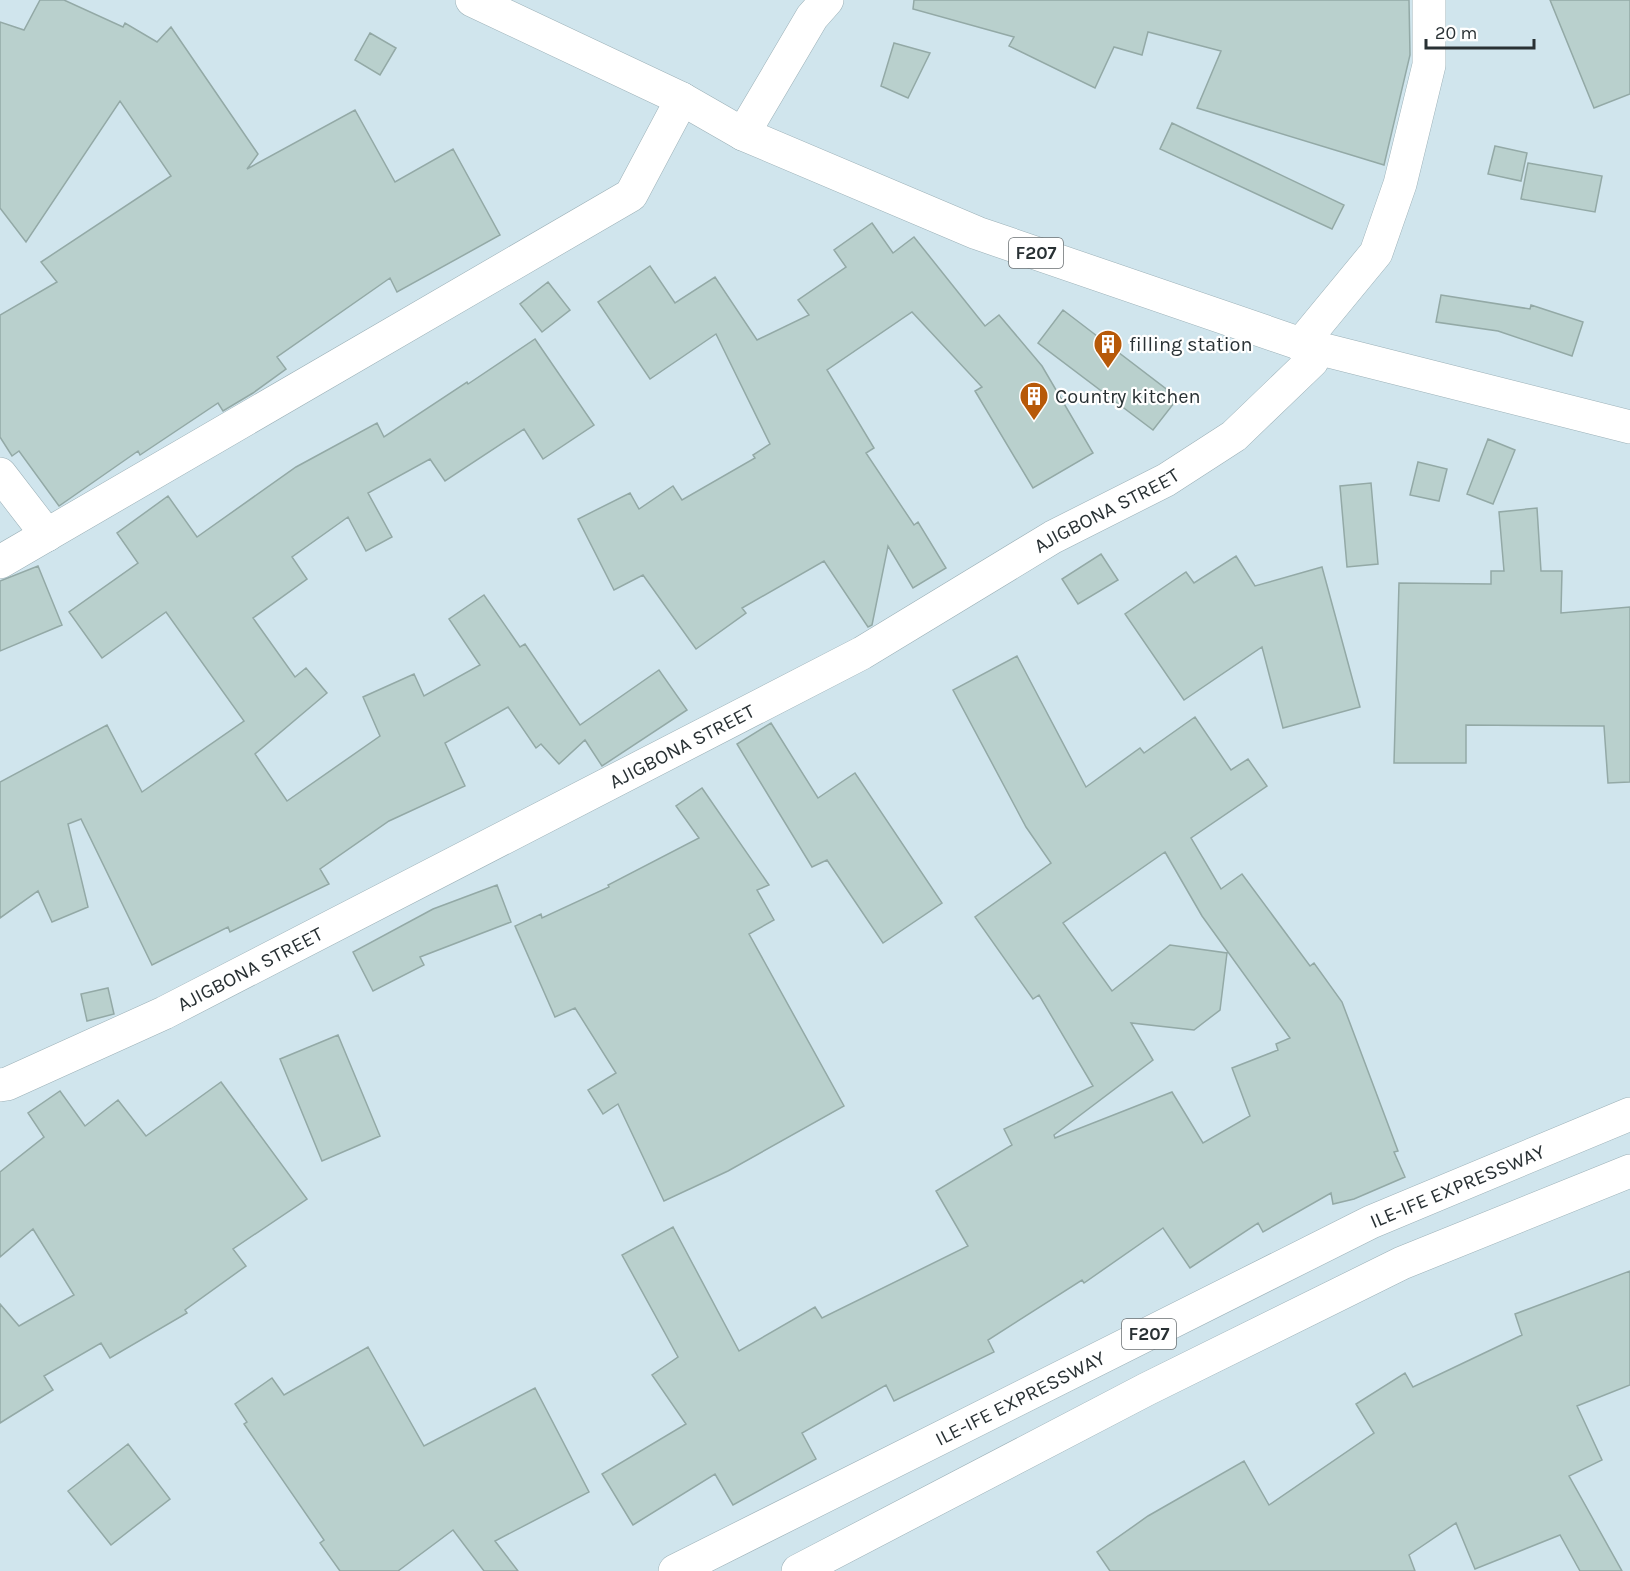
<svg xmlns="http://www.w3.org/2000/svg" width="1630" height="1571" viewBox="0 0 1630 1571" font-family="Karla,sans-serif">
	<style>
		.building { fill: #b9d0cd; stroke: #93a9a6; stroke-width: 1.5; fill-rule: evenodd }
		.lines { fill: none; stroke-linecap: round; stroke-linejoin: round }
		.minor-casing { stroke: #9bb0b7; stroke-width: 34 }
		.major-casing { stroke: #9bb0b7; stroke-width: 34 }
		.minor { stroke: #fff; stroke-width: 33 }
		.major { stroke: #fff; stroke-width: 33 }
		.labels { text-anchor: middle; stroke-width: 4.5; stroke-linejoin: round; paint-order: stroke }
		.shield { fill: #fff; stroke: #696f71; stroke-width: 1.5 }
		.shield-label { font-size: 18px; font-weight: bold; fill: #293134 }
		.poi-label { font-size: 20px; fill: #293134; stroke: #fff; text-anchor: start }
		.street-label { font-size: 20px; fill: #293134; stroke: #fff }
	</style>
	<rect width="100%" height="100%" fill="#d0e5ed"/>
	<path class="building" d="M40 0H64L123 27 125 23 157 42 171 27 258 154 247 169 355 110 395 182 453 149 500 235 397 292 390 278 277 357 286 369 253 393 223 411 218 403 140 455 138 451 59 506 19 451 12 456 0 437V315L57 282 41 262 171 176 120 101 26 242 0 208V22L24 30Z
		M914 0H1409L1410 55 1384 165 1197 108 1221 51 1148 32 1142 55 1114 47 1095 88 1009 46 1014 37 913 9Z
		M1550 0H1630V94L1594 108Z
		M370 33 396 48 380 75 355 60Z
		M894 43 930 53 908 98 881 86Z
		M1172 123 1344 205 1332 229 1160 149Z
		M1495 146 1527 153 1521 181 1488 174Z
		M1528 163 1602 176 1595 212 1521 199Z
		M872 223 893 253 914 237 985 326 999 315 1042 366 1093 453 1033 488 975 391 982 387 912 312 827 370 874 448 866 453 914 525 918 522 946 568 913 588 888 546 872 625 868 627 824 561 742 608 746 613 696 649 643 575 614 590 578 519 630 493 639 509 673 486 682 500 755 458 753 455 770 444 716 334 650 379 598 302 650 266 675 303 715 277 757 340 809 315 798 300 846 267 834 250Z
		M548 282 570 310 542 332 520 304Z
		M1441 295 1530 309 1531 305 1583 322 1572 356 1498 331 1436 322Z
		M1063 310 1178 398 1153 430 1038 343Z
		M535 339 594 425 543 459 524 429 445 481 430 459 368 493 392 537 366 551 348 517 292 557 307 579 253 618 295 677 306 668 327 693 255 754 287 801 380 736 363 697 414 674 424 696 480 665 449 619 484 595 520 647 525 644 580 725 659 670 687 710 602 766 585 740 559 764 541 744 536 748 508 707 445 743 465 786 389 821 320 869 329 884 230 932 228 927 152 965 81 819 68 824 88 907 52 922 38 891 0 918V782L107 725 142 792 244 721 166 612 102 658 69 612 138 563 117 533 168 496 197 537 296 467 377 423 384 437 467 382 468 384Z
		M1488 439 1515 450 1493 504 1467 494Z
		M1418 462 1447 469 1439 501 1410 495Z
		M1371 483 1378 564 1347 567 1340 486Z
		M1537 508 1541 571H1562L1561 613 1630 607V782L1608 783 1604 726 1466 725V763H1394L1399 583 1491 584V571H1504L1499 512Z
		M1101 554 1118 580 1078 604 1062 579Z
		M1236 556 1255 586 1322 567 1360 707 1283 728 1262 647 1184 700 1125 614 1186 572 1194 583Z
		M38 566 62 625 0 651V581Z
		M1017 656 1086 787 1140 748 1144 753 1195 717 1231 770 1248 759 1267 786 1191 838 1221 889 1242 874 1310 966 1314 963 1342 1002 1398 1151 1394 1152 1405 1177 1354 1199 1333 1204 1331 1193 1263 1232 1258 1223 1190 1268 1163 1228 1084 1283 1082 1280 988 1340 994 1352 894 1401 886 1385 802 1433 816 1459 733 1505 715 1474 633 1525 602 1474 686 1424 652 1375 678 1357 622 1255 673 1227 739 1351 815 1307 822 1318 968 1246 936 1191 1012 1145 1004 1129 1093 1086 1039 995 1033 999 975 917 1051 863 1026 827 953 690ZM1165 852 1202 916 1290 1038 1276 1044 1278 1050 1232 1068 1250 1116 1203 1143 1172 1092 1055 1138 1054 1135 1153 1060 1131 1023 1194 1030 1220 1010 1227 953 1170 945 1112 991 1063 923Z
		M771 723 818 798 855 773 942 903 883 943 827 860 812 867 737 744Z
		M702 788 769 885 757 890 774 920 749 934 844 1106 728 1171 664 1201 618 1104 603 1114 588 1090 616 1073 575 1008 555 1017 515 926 541 914 542 918 609 887 608 885 699 838 676 806Z
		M497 885 511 922 420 957 424 965 373 991 353 952 433 909Z
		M108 988 114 1014 87 1021 81 994Z
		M338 1035 380 1136 322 1161 280 1059Z
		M221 1082 307 1199 233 1249 246 1266 185 1310 187 1313 110 1358 101 1343 44 1376 53 1390 0 1423V1304L19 1326 74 1295 33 1229 0 1257V1172L44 1137 28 1113 60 1091 85 1126 118 1100 146 1136Z
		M1630 1271V1385L1577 1406 1602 1460 1569 1476 1622 1571H1580L1560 1535 1475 1569 1456 1523 1409 1555 1415 1571H1110L1097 1552 1148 1516 1244 1461 1269 1505 1374 1433 1356 1404 1405 1373 1413 1387 1522 1335 1515 1314Z
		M368 1347 424 1446 535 1388 589 1492 495 1541 518 1571H484L453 1530 398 1571H340L320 1543 324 1540 244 1424 247 1422 235 1404 272 1378 284 1395Z
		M128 1444 170 1499 111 1545 68 1491Z"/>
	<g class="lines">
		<g class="minor-casing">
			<g id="minor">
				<path d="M743 134 812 17 827 0"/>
				<path d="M0 474 47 535"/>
				<path d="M0 562 631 195 682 99"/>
				<path id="s1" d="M0 1085 7 1084 164 1013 862 653 1053 537 1166 480 1234 436 1312 361 1301 344 1376 253 1400 184 1429 65V0"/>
			</g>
		</g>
		<g class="major-casing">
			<g id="major">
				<path d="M472 0 682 99 743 134 977 233 1301 344 1630 427"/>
				<path id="s2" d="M675 1571 1371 1222 1630 1114"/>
				<path d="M798 1571 1147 1389 1402 1263 1630 1171"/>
			</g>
		</g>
		<use href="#minor" class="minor"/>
		<use href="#major" class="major"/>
	</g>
	<defs>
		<g id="building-pin" transform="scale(1.5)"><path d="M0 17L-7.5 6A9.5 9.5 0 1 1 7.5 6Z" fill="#b75908" stroke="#fff"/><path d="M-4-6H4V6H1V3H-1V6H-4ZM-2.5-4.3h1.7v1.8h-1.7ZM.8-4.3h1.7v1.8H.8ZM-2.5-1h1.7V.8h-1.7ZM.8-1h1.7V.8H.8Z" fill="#fff"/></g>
	</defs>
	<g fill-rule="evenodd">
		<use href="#building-pin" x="1108" y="344"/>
		<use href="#building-pin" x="1034" y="396"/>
	</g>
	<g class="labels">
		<g class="shield">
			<rect x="1009" y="238" width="54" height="30" rx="4.5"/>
			<rect x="1122" y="1319" width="54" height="30" rx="4.5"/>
		</g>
		<g class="shield-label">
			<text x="1036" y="259">F207</text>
			<text x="1149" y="1340">F207</text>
		</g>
		<g class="poi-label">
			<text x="1129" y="351">filling station</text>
			<text x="1055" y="403">Country kitchen</text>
		</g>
		<g class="street-label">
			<text dy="7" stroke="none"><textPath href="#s1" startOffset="1248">AJIGBONA STREET</textPath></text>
			<text dy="7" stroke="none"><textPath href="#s1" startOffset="762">AJIGBONA STREET</textPath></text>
			<text dy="7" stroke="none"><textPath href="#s1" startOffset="276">AJIGBONA STREET</textPath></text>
			<text dy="7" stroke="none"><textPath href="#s2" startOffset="872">ILE-IFE EXPRESSWAY</textPath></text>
			<text dy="7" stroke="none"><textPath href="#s2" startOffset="386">ILE-IFE EXPRESSWAY</textPath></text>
		</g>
	</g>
	<path d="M1426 39v9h108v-9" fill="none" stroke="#293134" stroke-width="3"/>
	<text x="1435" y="39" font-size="18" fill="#293134" stroke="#ffffff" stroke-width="4.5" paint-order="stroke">20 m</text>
</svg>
